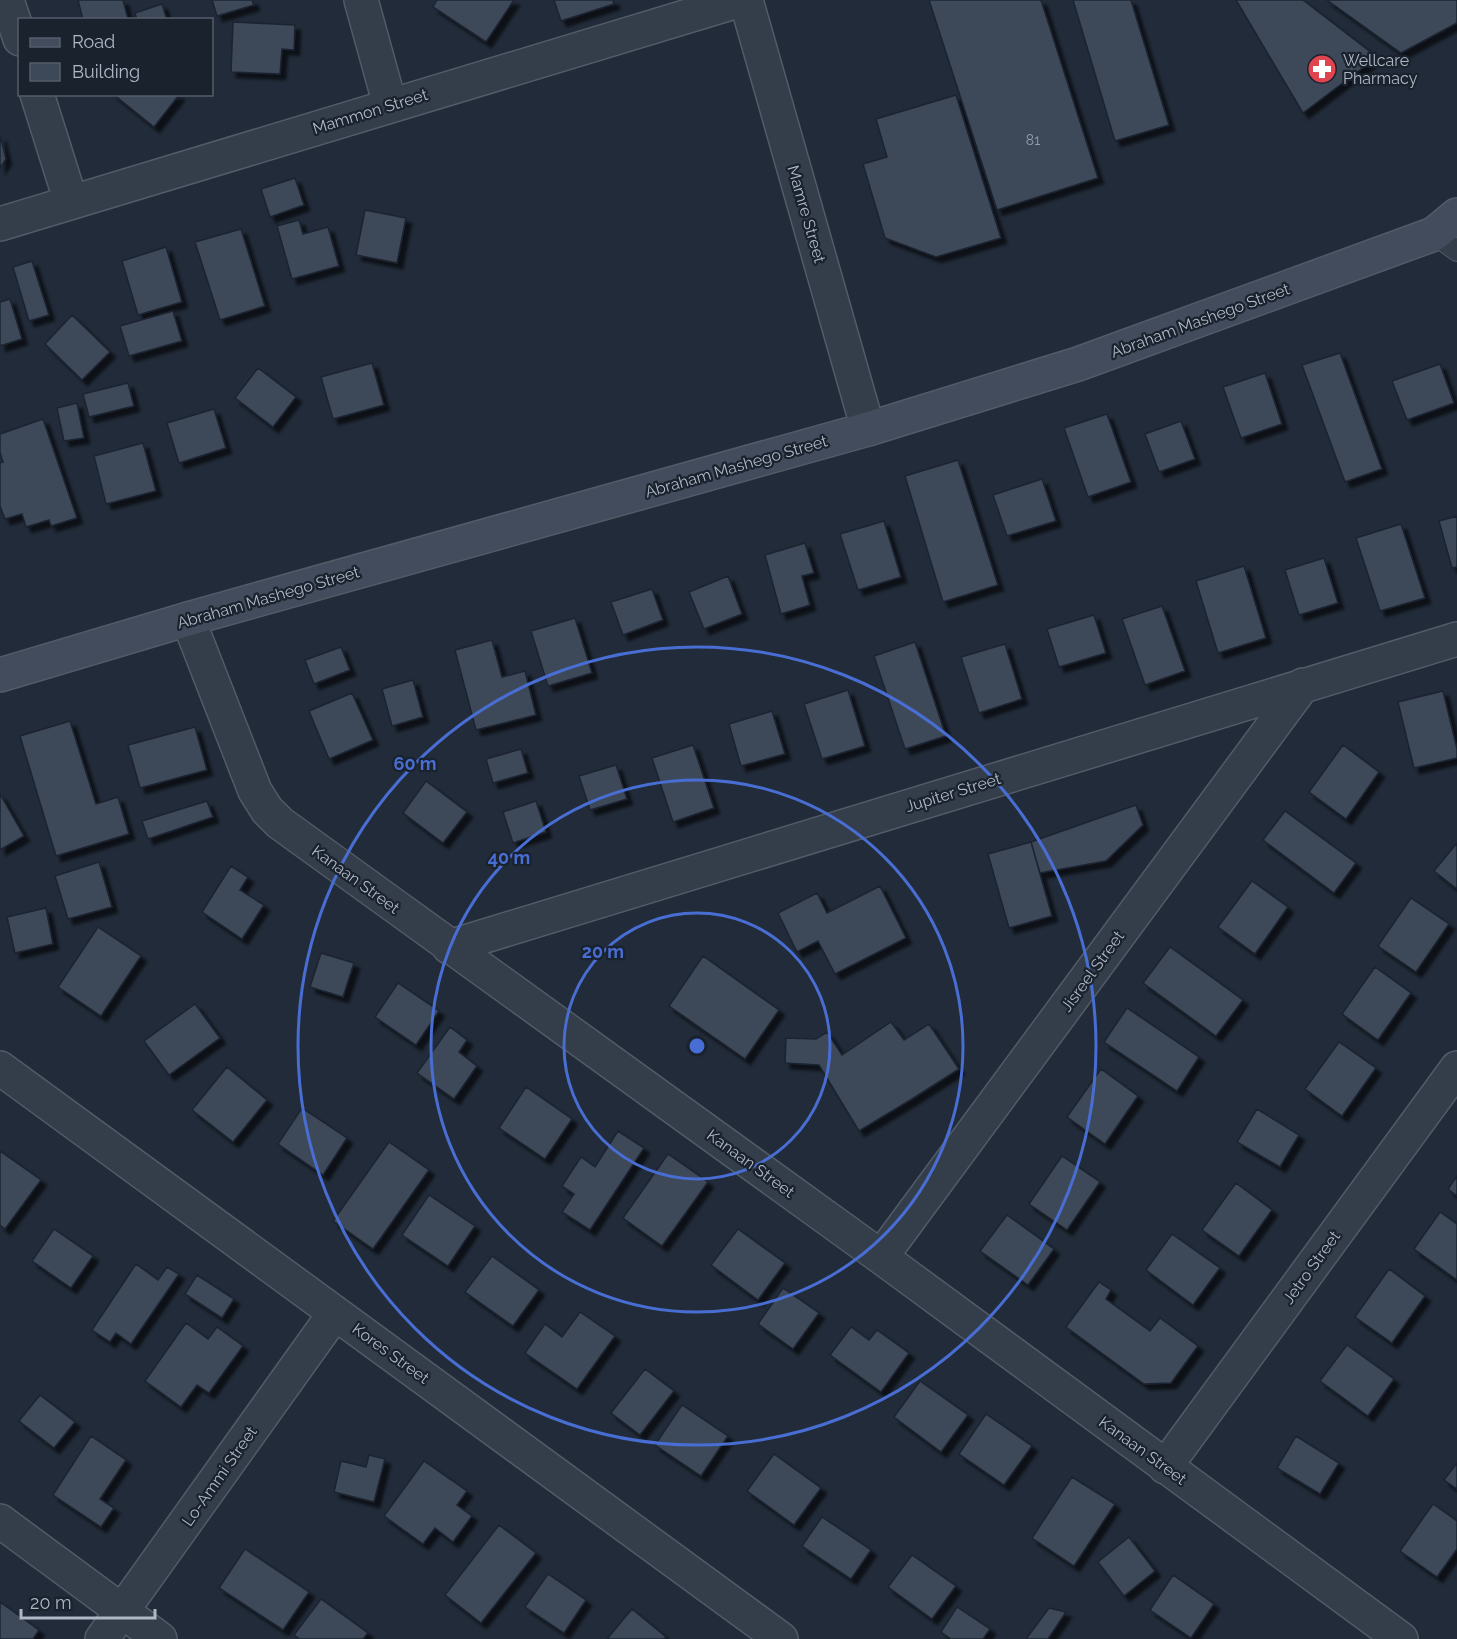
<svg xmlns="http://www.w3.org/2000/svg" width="1457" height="1639" viewBox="0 0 1457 1639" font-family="Raleway,sans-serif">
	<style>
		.building { fill: #3d4959; stroke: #1c2430; stroke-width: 1.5; filter: url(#shadow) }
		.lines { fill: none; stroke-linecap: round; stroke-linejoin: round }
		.service-casing { stroke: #525b67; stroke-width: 22 }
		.minor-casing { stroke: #525b67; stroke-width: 36 }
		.secondary-casing { stroke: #525b67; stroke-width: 36 }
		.service { stroke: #343d4a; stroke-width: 20 }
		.minor { stroke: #343d4a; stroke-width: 33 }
		.secondary { stroke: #424c5d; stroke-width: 33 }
		.ring { fill: none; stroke: #496ed3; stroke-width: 3 }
		.labels { text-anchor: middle; stroke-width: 4.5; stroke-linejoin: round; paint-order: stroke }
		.number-label { font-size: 14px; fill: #929cab }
		.poi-label { font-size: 16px; fill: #afb8c6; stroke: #1a222e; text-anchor: start }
		.street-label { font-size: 16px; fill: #afb8c6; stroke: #1a222e }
		.centre { fill: #496ed3; stroke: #1a222e; stroke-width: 3 }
		.ring-label { font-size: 18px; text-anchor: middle; font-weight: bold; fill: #496ed3; stroke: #1a222e; stroke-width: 4.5; stroke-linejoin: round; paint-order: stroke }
	</style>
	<defs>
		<filter id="shadow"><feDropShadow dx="5.5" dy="5.5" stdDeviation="1.5" flood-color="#0009"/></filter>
	</defs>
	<rect width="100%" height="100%" fill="#212b39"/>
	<path class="building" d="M78 0H123L128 19 83 20Z
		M212 0H252L254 5 217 16Z
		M437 0H514L486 42 433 7Z
		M554 0H613L614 4 561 21Z
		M929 0H1041L1098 178 997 210Z
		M1073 0H1131L1169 125 1115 141Z
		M1236 0H1303L1377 57 1303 113Z
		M1327 0H1457V23L1401 53Z
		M162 4 167 20H137L135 13Z
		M233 22 295 25 294 50 282 49 280 74 231 72Z
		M113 94H178L179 95 154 127Z
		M956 95 1001 238 936 257 885 238 863 164 887 157 876 119Z
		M0 135 6 159 0 168Z
		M295 178 304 205 270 217 261 189Z
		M365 210 406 218 397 263 356 255Z
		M299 220 303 234 328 227 339 266 292 279 277 226Z
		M241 229 265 306 220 320 195 242Z
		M166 247 182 302 138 315 122 261Z
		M32 261 49 315 29 321 13 267Z
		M10 299 22 339 0 346V302Z
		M173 311 182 341 129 356 120 326Z
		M72 315 110 352 82 380 45 344Z
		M1340 353 1382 469 1345 482 1302 365Z
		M372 363 384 405 333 419 321 377Z
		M1440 364 1454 403 1407 420 1392 381Z
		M258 368 296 397 273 427 235 398Z
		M1265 373 1282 424 1241 438 1223 387Z
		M128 383 134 406 89 417 83 394Z
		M77 403 84 438 64 441 57 408Z
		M214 409 226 448 179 463 167 423Z
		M1107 414 1131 482 1088 497 1064 428Z
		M43 419 77 518 51 526 49 520 26 527 22 514 5 519 0 506V463L3 462 0 452V434Z
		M1181 421 1195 459 1159 472 1145 434Z
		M143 443 156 491 106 504 94 456Z
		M958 460 998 585 943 602 905 476Z
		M1042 479 1056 521 1007 536 993 495Z
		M1457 516V567L1452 568 1439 521Z
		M884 521 901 577 858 590 840 534Z
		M1401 524 1425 598 1380 611 1356 538Z
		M805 543 814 573 802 576 810 605 781 614 765 555Z
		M1324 558 1338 603 1299 615 1285 570Z
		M1244 566 1266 638 1218 653 1196 581Z
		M728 576 742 614 704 629 689 592Z
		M652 589 663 620 623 635 611 602Z
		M1162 606 1185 671 1145 685 1122 619Z
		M1094 615 1106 653 1059 667 1047 629Z
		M575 618 592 673 548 686 531 631Z
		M492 640 502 677 525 671 536 715 476 730 455 650Z
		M915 642 946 736 905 749 874 656Z
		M1005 644 1022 699 979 713 961 657Z
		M341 647 350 670 314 684 305 660Z
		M413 680 423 717 392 726 382 689Z
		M848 690 865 746 822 759 804 704Z
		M1443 691 1457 749V758L1414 768 1398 702Z
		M352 693 373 740 329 759 309 711Z
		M772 711 785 754 741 766 729 724Z
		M70 721 96 804 118 797 129 834 56 856 20 736Z
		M195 727 207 770 140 788 128 745Z
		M693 745 714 808 673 822 652 758Z
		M1343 745 1379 772 1346 819 1309 792Z
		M521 749 528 773 493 783 486 759Z
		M616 765 627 799 590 810 579 776Z
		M426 781 467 812 443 843 403 813Z
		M0 794 24 836 0 850Z
		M207 801 213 817 148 839 142 821Z
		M536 801 546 832 513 843 503 812Z
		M1136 805 1143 825 1106 861 1040 873 1031 842Z
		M1285 811 1356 863 1334 893 1263 840Z
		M1031 842 1052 916 1009 928 988 854Z
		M1457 843V889L1434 871Z
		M99 862 112 907 68 919 55 876Z
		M231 866 248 877 240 890 264 905 242 939 202 912Z
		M1252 881 1288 907 1255 954 1218 927Z
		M880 886 906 938 835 974 818 941 797 952 778 913 817 893 827 913Z
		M1411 898 1449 924 1416 972 1378 946Z
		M46 908 53 944 15 953 7 917Z
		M98 927 141 956 101 1016 58 987Z
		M1170 947 1243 1000 1216 1036 1143 983Z
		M321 953 354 963 343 997 310 987Z
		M703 956 779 1010 745 1059 669 1006Z
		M1375 967 1411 993 1378 1040 1342 1014Z
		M398 983 439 1011 416 1045 375 1017Z
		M195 1004 220 1038 169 1075 144 1041Z
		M1127 1008 1199 1057 1177 1091 1104 1042Z
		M891 1022 904 1040 929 1024 959 1069 912 1099 859 1131 819 1065 785 1063 786 1038 816 1039 827 1032 842 1055Z
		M450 1027 467 1040 459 1052 477 1066 454 1099 417 1073Z
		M1339 1042 1376 1068 1342 1116 1305 1089Z
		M227 1067 267 1100 233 1142 192 1110Z
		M1101 1069 1138 1096 1105 1144 1067 1117Z
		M526 1087 572 1119 545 1159 499 1128Z
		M302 1108 347 1138 323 1175 278 1144Z
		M1257 1109 1299 1135 1280 1167 1237 1142Z
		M618 1131 644 1148 590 1230 562 1212 574 1194 562 1186 581 1157 595 1167Z
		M389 1142 429 1170 373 1249 333 1221Z
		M0 1151 41 1180 5 1229 0 1225Z
		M668 1154 708 1182 662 1246 623 1218Z
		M1062 1156 1100 1182 1067 1230 1029 1204Z
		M1457 1176V1196L1448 1189Z
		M1236 1183 1272 1210 1239 1256 1202 1230Z
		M429 1195 475 1226 448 1266 402 1235Z
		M1440 1212 1457 1224V1280L1414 1249Z
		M1007 1215 1054 1249 1028 1285 980 1251Z
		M54 1229 93 1256 71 1288 32 1261Z
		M738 1229 785 1263 758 1300 711 1265Z
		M1172 1234 1220 1268 1193 1305 1146 1270Z
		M492 1256 539 1290 513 1326 465 1292Z
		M136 1264 158 1280 167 1267 179 1274 131 1344 116 1333 110 1342 92 1330Z
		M1389 1269 1425 1296 1392 1343 1355 1317Z
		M197 1275 234 1299 222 1318 185 1294Z
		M1099 1282 1111 1290 1106 1299 1150 1331 1160 1318 1198 1346 1171 1383 1144 1384 1066 1327Z
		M783 1288 819 1313 793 1349 758 1324Z
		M580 1312 615 1336 577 1389 525 1353 545 1324 562 1337Z
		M186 1323 208 1339 217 1327 243 1346 209 1393 197 1385 181 1407 145 1381Z
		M851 1327 869 1340 877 1330 909 1353 881 1392 830 1355Z
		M1347 1345 1394 1379 1368 1416 1320 1381Z
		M645 1369 674 1391 640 1435 611 1413Z
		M920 1381 968 1415 941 1452 894 1417Z
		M40 1395 75 1422 54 1448 19 1421Z
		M682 1405 728 1436 701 1476 655 1445Z
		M986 1414 1032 1446 1004 1485 959 1454Z
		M91 1436 126 1460 100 1499 114 1508 101 1527 53 1495Z
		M1296 1436 1339 1463 1320 1494 1277 1468Z
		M774 1454 821 1488 794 1525 747 1491Z
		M369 1455 385 1459 374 1502 334 1492 341 1461 366 1467Z
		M424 1461 467 1491 457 1505 472 1516 453 1542 435 1528 423 1544 384 1516Z
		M1457 1463V1489L1444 1480Z
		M1072 1477 1115 1504 1074 1566 1032 1538Z
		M1433 1504 1457 1521V1549L1437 1577 1400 1551Z
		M822 1517 871 1550 851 1579 802 1546Z
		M499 1525 536 1553 481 1623 445 1595Z
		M1129 1537 1155 1571 1124 1596 1098 1562Z
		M245 1549 309 1592 283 1630 219 1588Z
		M912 1555 956 1586 932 1619 888 1587Z
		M548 1574 586 1600 564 1633 525 1607Z
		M1173 1575 1214 1604 1191 1638 1150 1610Z
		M321 1599 368 1633 363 1639H300L294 1635Z
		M0 1602 39 1630 33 1639H0Z
		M957 1607 990 1629 983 1639H951L941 1632Z
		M1049 1608 1066 1612 1048 1639H1026Z
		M632 1609 666 1637 664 1639H607Z"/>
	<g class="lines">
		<g class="service-casing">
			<path id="service" d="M1434 234 1457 251"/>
		</g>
		<g class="minor-casing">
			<path id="minor" d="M7 0 20 39
				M361 0 390 105
				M746 0 868 429
				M37 94 71 202
				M0 224 741 0
				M188 619 255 791 267 810 280 823 881 1257 1401 1639
				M449 947 1457 639
				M0 1068 781 1639
				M881 1257 1303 685
				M1165 1467 1457 1068
				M0 1521 160 1639
				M102 1639 335 1313"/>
		</g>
		<g class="secondary-casing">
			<path id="secondary" d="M0 675 188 619 868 429 1078 364 1434 234 1457 215"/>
		</g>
		<use href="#service" class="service"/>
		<use href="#minor" class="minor"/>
		<use href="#secondary" class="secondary"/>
	</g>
	<g class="ring">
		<circle cx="697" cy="1046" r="133"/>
		<circle cx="697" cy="1046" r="266"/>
		<circle cx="697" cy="1046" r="399"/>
	</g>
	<defs>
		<g id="pharmacy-disc" transform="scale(1.5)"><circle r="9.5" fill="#e0444e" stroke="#1a222e"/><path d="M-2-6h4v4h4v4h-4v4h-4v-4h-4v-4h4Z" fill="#fff"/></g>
	</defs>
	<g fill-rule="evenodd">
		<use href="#pharmacy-disc" x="1322" y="69"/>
	</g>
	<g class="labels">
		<g class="number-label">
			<text x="1033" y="145">81</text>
		</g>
		<g class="poi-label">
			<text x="1343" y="66">Wellcare<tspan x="1343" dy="18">Pharmacy</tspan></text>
		</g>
		<g class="street-label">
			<text transform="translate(370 111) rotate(-17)" y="6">Mammon Street</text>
			<text transform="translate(807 214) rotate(74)" y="6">Mamre Street</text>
			<text transform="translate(1200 320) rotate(-20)" y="6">Abraham Mashego Street</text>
			<text transform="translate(736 466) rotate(-16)" y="6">Abraham Mashego Street</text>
			<text transform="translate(268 597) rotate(-16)" y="6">Abraham Mashego Street</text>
			<text transform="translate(953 792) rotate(-17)" y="6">Jupiter Street</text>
			<text transform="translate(356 879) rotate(36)" y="6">Kanaan Street</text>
			<text transform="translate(1092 971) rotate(-54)" y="6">Jisreel Street</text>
			<text transform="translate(751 1163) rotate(36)" y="6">Kanaan Street</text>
			<text transform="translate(1311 1267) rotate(-54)" y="6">Jetro Street</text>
			<text transform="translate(391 1353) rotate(36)" y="6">Kores Street</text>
			<text transform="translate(1143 1450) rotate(36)" y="6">Kanaan Street</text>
			<text transform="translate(219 1476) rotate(-55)" y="6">Lo-Ammi Street</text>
		</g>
	</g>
	<circle cx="697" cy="1046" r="9" class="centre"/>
	<g class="ring-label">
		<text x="415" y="770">60 m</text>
		<text x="509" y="864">40 m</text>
		<text x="603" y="958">20 m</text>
	</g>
	<rect x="18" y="18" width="195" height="78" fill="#1a222e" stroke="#565e6b" stroke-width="1.5"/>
	<rect x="30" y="38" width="30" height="9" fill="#424c5d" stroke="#565e6b" stroke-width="1.5"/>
	<text x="72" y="48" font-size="18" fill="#afb8c6">Road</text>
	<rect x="30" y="63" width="30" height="18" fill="#3d4959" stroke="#565e6b" stroke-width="1.5"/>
	<text x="72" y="78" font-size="18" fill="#afb8c6">Building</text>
	<path d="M21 1609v9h134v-9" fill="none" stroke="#afb8c6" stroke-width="3"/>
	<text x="30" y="1609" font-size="18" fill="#afb8c6" stroke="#1a222e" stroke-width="4.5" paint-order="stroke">20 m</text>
</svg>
